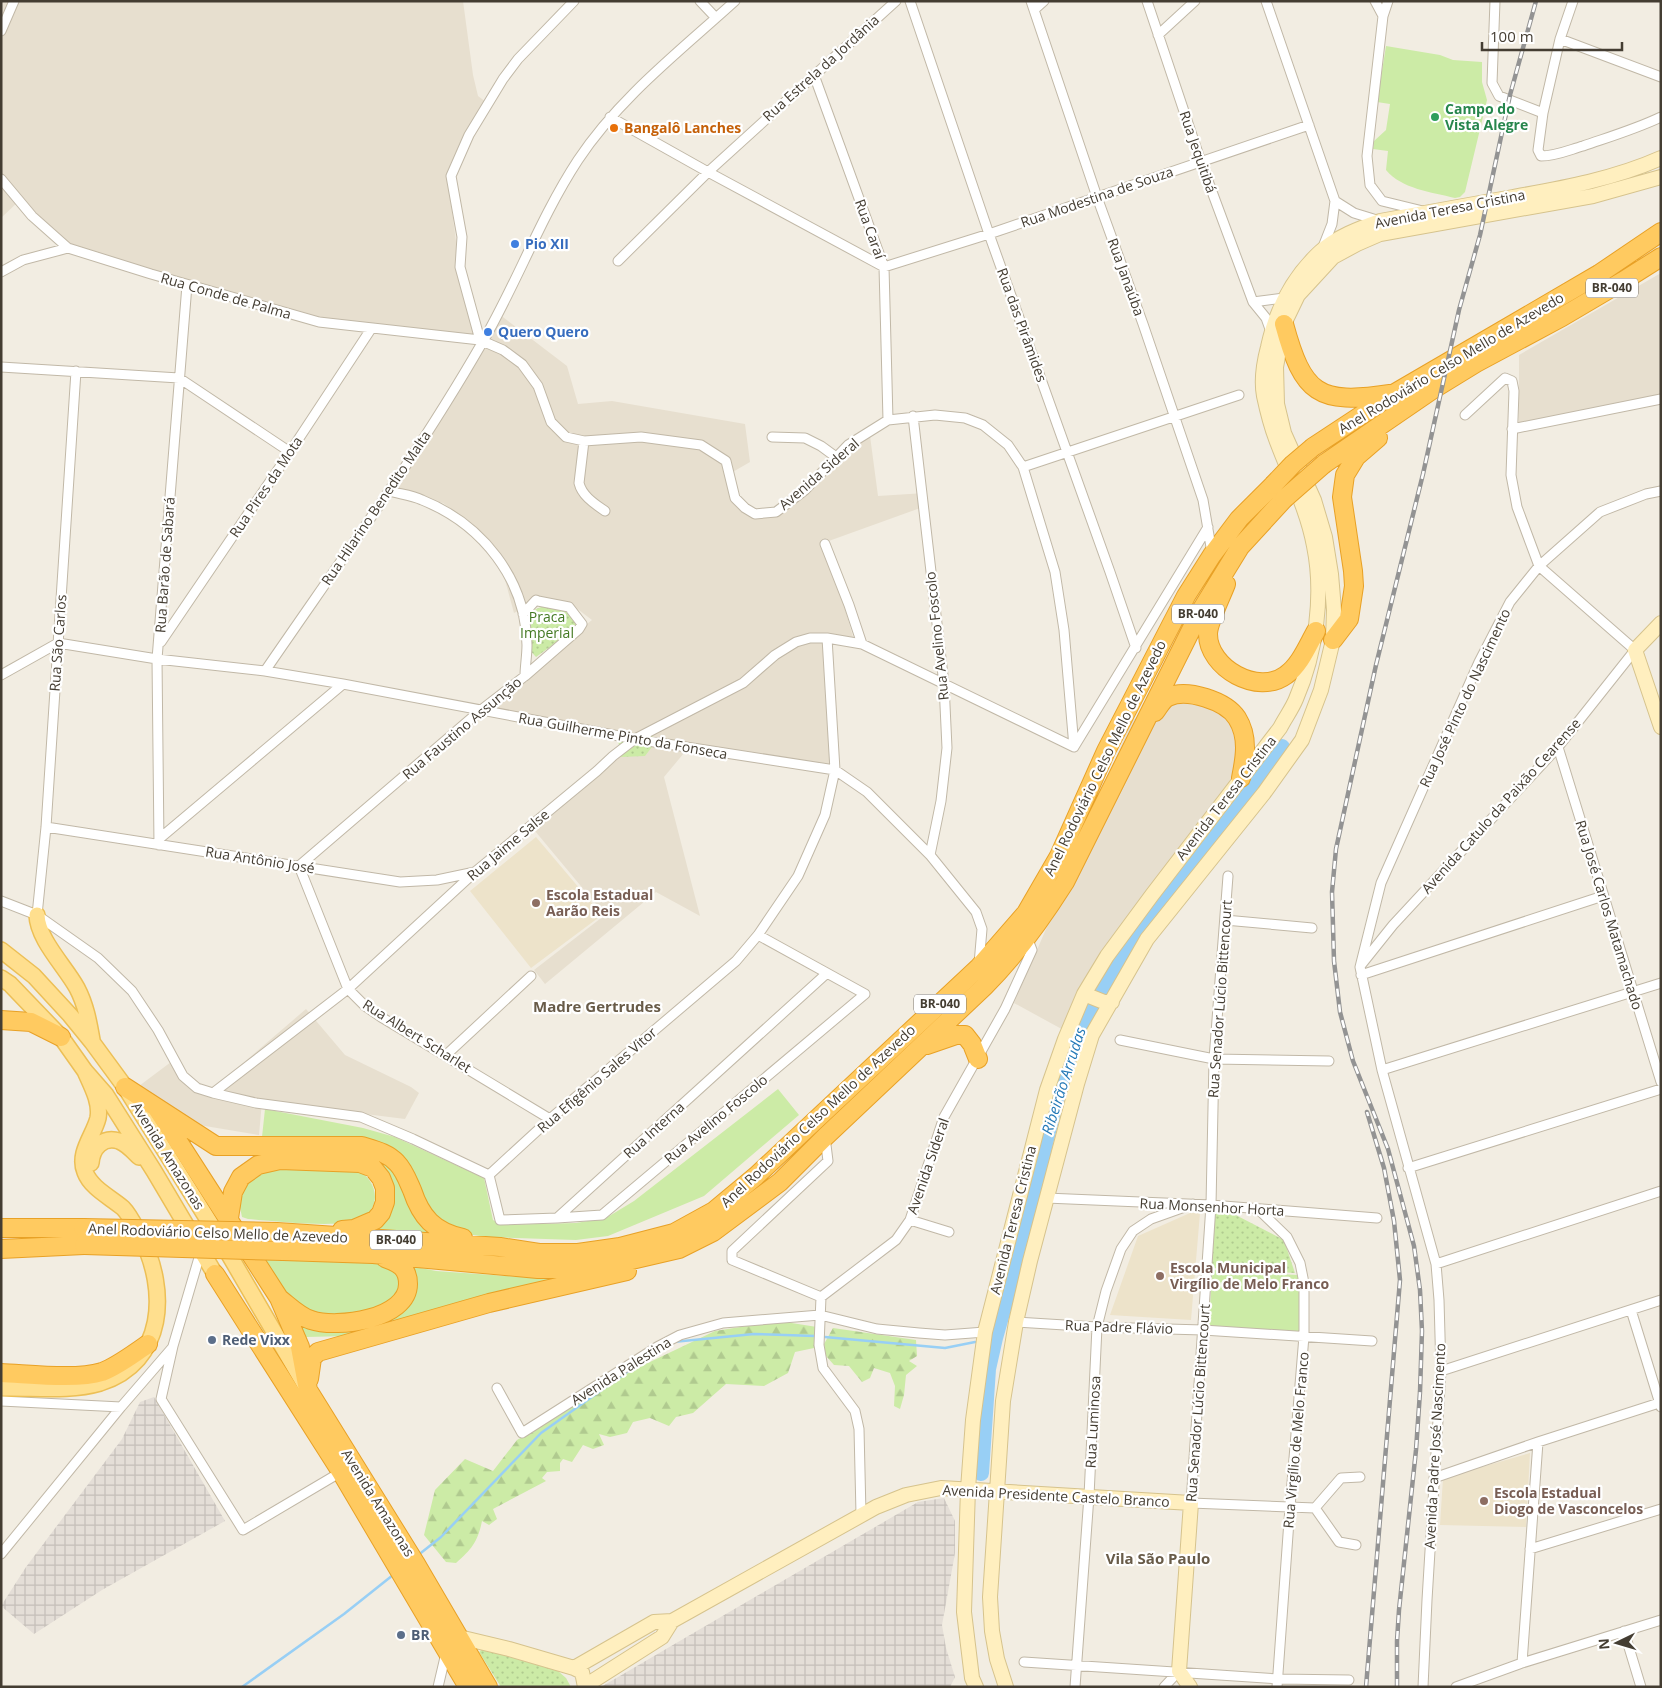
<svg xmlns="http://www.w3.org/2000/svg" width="1662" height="1688" viewBox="0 0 1662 1688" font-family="'Open Sans',sans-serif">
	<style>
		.residential { fill: #e7dfcf }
		.industrial { fill: url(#industrial-grid) }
		.education { fill: #ede3ca }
		.grass { fill: #cceba6 }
		.forest { fill: url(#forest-firs) }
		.park { fill: url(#park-dots) }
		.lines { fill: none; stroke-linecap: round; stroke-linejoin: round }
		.stream { stroke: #98cff5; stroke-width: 2.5 }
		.river { stroke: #98cff5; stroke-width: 16 }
		.street-casing { stroke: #c1b8a7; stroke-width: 11 }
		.secondary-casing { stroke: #d6c38d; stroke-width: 16 }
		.primary-casing { stroke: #ecbf56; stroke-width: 18 }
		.highway-casing { stroke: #e8a126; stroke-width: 20 }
		.street { stroke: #fff; stroke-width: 9 }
		.secondary { stroke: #ffefbf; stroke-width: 14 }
		.primary { stroke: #ffdf8e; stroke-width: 15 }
		.highway { stroke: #ffca60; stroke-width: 18 }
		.rail-casing { stroke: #939393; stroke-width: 4.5 }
		.rail { stroke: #fff; stroke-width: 2.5; stroke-dasharray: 8; stroke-linecap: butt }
		.highway-bridge-casing { stroke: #e8a126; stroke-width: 20; stroke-linecap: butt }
		.highway-bridge { stroke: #ffca60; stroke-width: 18 }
		.leisure-dot { fill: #2e9e5b; stroke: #fff; stroke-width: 2 }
		.food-dot { fill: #e8710a; stroke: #fff; stroke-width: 2 }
		.shop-dot { fill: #3f7fe0; stroke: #fff; stroke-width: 2 }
		.education-dot { fill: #8d6e63; stroke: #fff; stroke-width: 2 }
		.service-dot { fill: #5c6f8a; stroke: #fff; stroke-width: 2 }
		.labels { text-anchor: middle; stroke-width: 4.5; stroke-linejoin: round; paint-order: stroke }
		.shield { fill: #fff; stroke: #7c7770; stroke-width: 1 }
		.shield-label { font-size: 12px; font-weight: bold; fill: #443d32 }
		.street-label { font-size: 14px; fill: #443d32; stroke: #fff }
		.leisure-label { font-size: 14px; font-weight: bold; fill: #27864d; stroke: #fff; text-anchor: start }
		.food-label { font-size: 14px; font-weight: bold; fill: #c56008; stroke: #fff; text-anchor: start }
		.shop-label { font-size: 14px; font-weight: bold; fill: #366cbe; stroke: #fff; text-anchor: start }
		.park-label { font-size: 14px; fill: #437922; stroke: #fff }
		.education-label { font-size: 14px; font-weight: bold; fill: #785e54; stroke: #fff; text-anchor: start }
		.service-label { font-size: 14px; font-weight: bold; fill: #4e5e75; stroke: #fff; text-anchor: start }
		.neighbourhood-label { font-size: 15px; font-weight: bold; fill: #685b48; stroke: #fff }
		.water-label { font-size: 15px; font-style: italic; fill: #2479b7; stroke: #fff }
	</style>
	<defs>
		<pattern id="industrial-grid" width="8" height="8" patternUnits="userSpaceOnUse" patternTransform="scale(1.25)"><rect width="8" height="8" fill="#e4ded7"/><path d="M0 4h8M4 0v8" fill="none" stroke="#c5bfb9"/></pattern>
		<pattern id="forest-firs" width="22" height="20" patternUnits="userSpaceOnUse" patternTransform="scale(1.25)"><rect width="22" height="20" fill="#cceba6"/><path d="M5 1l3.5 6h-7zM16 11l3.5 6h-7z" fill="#b0ca8f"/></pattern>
		<pattern id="park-dots" width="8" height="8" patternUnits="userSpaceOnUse" patternTransform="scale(1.25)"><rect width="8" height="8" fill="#cceba6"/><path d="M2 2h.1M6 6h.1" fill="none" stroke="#b0ca8f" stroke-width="1.8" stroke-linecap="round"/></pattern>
	</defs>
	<rect width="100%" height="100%" fill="#f2ede2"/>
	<path class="residential" d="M1 1H463L473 75 478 96 486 102 449 188 461 279 485 343 499 314 567 366 578 404 612 401 745 424 750 462 731 473 736 495 760 514 786 511 852 445 870 436 878 496 925 493 923 507 826 542 853 637 825 636 833 767 689 747 664 777 700 916 656 892 545 984 534 970 605 915 530 825 634 740 492 712 490 702 592 620 571 604 534 603 514 613 498 554 469 522 443 503 390 489 484 344 310 321 71 246 20 200 1 218Z
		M1661 273V394L1519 423V355Z
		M1201 698 1231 719 1247 766 1250 795 1206 837 1114 963 1080 1039 1014 1003 1075 862 1107 779 1132 720 1170 701Z
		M306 1009 345 1055 411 1087 419 1093 405 1119 262 1101 259 1135 193 1124 139 1086 171 1062 207 1094Z"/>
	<path class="industrial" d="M154 1397 225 1521 102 1590 34 1634 1 1606 26 1567 122 1439 140 1402Z
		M944 1498 955 1521V1553L942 1625 946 1648 955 1677 950 1687H601L918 1502Z"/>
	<path class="education" d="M536 837 602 915 531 968 470 891Z
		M1190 1213H1200L1191 1320 1110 1315 1138 1236Z
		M1530 1453 1526 1527 1440 1525 1443 1478Z"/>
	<path class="grass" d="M1386 46 1440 55 1453 60 1482 62V82L1487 100 1465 192 1460 197 1455 198C1431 192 1402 189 1386 170L1388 151 1373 149 1374 141 1386 130 1390 104 1377 102Z
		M778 1089 799 1115 704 1196 608 1236 576 1240 487 1237 466 1234 448 1225 433 1216 423 1200 363 1140 262 1137 265 1109 363 1128 395 1137 484 1178 493 1220 502 1225 576 1223 606 1218 634 1201Z
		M365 1154 389 1163 432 1235 370 1230 387 1216Z
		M293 1169C304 1169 350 1166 357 1170 368 1175 375 1186 375 1197 375 1205 369 1215 362 1219 342 1229 272 1221 248 1219L242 1217 239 1203 246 1185 253 1178 267 1171Z
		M264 1258 372 1261 392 1268 399 1275V1290L390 1300 367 1313 338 1318 308 1311 289 1298 264 1262Z
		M416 1267 436 1271 550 1279 552 1283 350 1336 306 1337 297 1320 313 1328 414 1295 417 1280 413 1269Z
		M1212 1270 1297 1275 1300 1282V1333L1209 1326Z"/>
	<path class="forest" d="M779 1321 817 1327 814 1348 795 1352 788 1373 764 1386 726 1384 693 1413 676 1417 669 1426 650 1418 633 1422 627 1433 610 1437 599 1434 604 1445 593 1449 583 1445 572 1462 563 1459 560 1463V1471L547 1472 542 1478 546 1481 493 1509 497 1519 489 1525 482 1521C478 1541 472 1549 456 1563L446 1562 424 1535 435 1490 465 1459 493 1471 517 1440 631 1371 715 1331Z
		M833 1328 916 1340 917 1356 909 1361 917 1366 906 1375 904 1395 900 1409 894 1406 895 1386 890 1373 874 1368 870 1378 862 1382 849 1366 834 1365 826 1356 824 1344Z"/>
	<path class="park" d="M549 604 570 611 579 626 536 657 527 647 525 618 536 609Z
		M651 732 655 743 645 756 621 757 617 734Z
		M1224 1209 1284 1240 1295 1273 1212 1268 1213 1210Z
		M482 1649 558 1671 566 1678 571 1687H501L479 1652Z"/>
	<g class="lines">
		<path class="stream" d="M825 1337 945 1348 975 1342
			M673 1342 754 1334 815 1336
			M417 1556 441 1537 541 1433 641 1362
			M242 1687 344 1614 393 1575"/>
		<path class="river" d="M981 1473 988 1369 995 1338 1019 1253 1056 1098 1067 1062 1086 1015 1135 933 1228 818 1282 747"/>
		<g class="street-casing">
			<path id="street" d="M700 1 716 18
				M910 1 989 234 1110 572 1136 648
				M1031 1 1097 197 1143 324 1203 500 1212 553
				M1147 1 1201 162 1253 302 1266 318 1271 332
				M1266 1 1335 201 1332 224 1323 247
				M1375 1 1383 16
				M1388 1 1383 16 1367 156 1370 185 1382 201 1423 211
				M1495 1 1492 83 1499 96 1543 113
				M1573 1 1560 39 1543 113 1538 150 1541 156C1556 156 1569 150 1583 146 1609 137 1636 129 1661 117
				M1034 10 1044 1
				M1 31 14 1
				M1158 35 1195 1
				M1560 39 1661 77
				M814 75 884 267 888 420
				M610 117 708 172 884 267 989 234 1309 125
				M1 179 32 216 68 248 151 274 319 322 480 340 503 350 522 364 538 386 551 422 566 437 584 441 641 437 701 445 726 461 735 498 745 508 755 514 776 512 805 490 848 445 888 420 935 415 965 418 983 425 1008 445 1023 467 1055 572 1064 630 1074 747
				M1335 201 1354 213 1380 221
				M618 261 708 172 896 1
				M1 272 23 260 68 248
				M1253 302 1284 298
				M480 340 460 267 462 237 451 176 469 135 503 79 518 59 574 1
				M1 367 179 378 290 452
				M913 416 944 684 947 748 941 801 930 855
				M1512 429 1661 399
				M772 437 805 438 821 446 836 457
				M584 441 579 483C582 496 595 504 605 511
				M1023 467 1239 395
				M389 491C399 494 412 495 422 500 482 524 526 579 527 645 527 656 525 666 525 676
				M825 544 849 605 862 644
				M523 614 536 600 538 601 569 607 582 624 579 629 525 676 481 710 299 866 348 989 365 1006 381 1017 550 1119
				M161 642 290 452 371 329
				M265 671C339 563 417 456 482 343 517 283 540 218 578 160 619 98 680 51 735 1
				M1 675 58 643 157 659 265 671 343 684 635 739 835 770 867 792 930 855 976 912 982 929 979 964
				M1074 747 1208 527
				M1558 747 1661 1082
				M46 827 400 882 437 880 475 872
				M159 839 343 684
				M159 845 157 659 187 285
				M1228 876 1214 1059 1211 1205 1191 1503 1315 1508
				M1 901 37 915 98 958 132 991 158 1030 183 1076 197 1088 213 1093 256 1103 361 1117 413 1139 489 1175
				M37 915 46 827 76 371
				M1225 920 1312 928
				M1361 965 1393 925 1558 747 1635 650 1539 566 1517 507 1511 475 1514 391 1512 381 1505 378 1465 415
				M1361 975 1603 896
				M1120 1040 1214 1059 1329 1061
				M446 1055 531 976
				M1382 1070 1661 983
				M213 1093 348 989 475 872 597 771 613 756 635 739 743 683 775 655 796 642 810 638H827L862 644 1074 747
				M1408 1168 1661 1089
				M489 1175 550 1119 736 961 758 935 798 876 825 815 835 770 827 638
				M489 1175 500 1220 557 1218 826 974
				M1046 1198 1211 1205 1377 1218
				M1258 1209 1287 1237 1300 1263 1304 1283V1336L1290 1507 1277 1687
				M557 1218 602 1215 865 994 758 935
				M910 1220 949 1232
				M201 1251 173 1346 161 1399 243 1530 341 1472
				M1436 1264 1661 1191
				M821 1297 732 1260V1251L828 1161 825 1137
				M1631 1310 1661 1407
				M1016 1322 1097 1327 1203 1330 1372 1341
				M1441 1371 1661 1300
				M497 1388 522 1433 657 1347 680 1335 723 1323 820 1315 877 1329 919 1333 945 1335 985 1332
				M1 1401 121 1407
				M1434 1478 1538 1442 1659 1403
				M1315 1508 1339 1542 1356 1545
				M1315 1508 1341 1478 1360 1477
				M861 1514 859 1429 855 1411 823 1368 819 1345 821 1297 896 1240 910 1220 944 1117 1005 1009 1032 950 1027 937
				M1530 1549 1661 1509
				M1 1554 121 1407 172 1348
				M1624 1631 1641 1687
				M1024 1662 1278 1679 1349 1680
				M1522 1663 1538 1442
				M438 1687 446 1653
				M1075 1687 1089 1496 1097 1327 1106 1291 1121 1249 1133 1231 1151 1219 1193 1204
				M1164 1687 1179 1671
				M1423 1687 1427 1600 1441 1371 1439 1300 1436 1264 1382 1070 1360 967 1381 883 1479 662 1510 602 1539 566 1600 512 1646 494 1661 491
				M1456 1687 1522 1663 1661 1620"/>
		</g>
		<g class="secondary-casing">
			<path id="secondary" d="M1661 623 1635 650 1661 727
				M1084 994 1104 1002H1112
				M459 1637 509 1649 574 1668 582 1672 585 1687
				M574 1668 654 1622 672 1621 876 1507 906 1495 941 1488 1191 1503 1179 1671 1190 1687
				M585 1686 662 1637 672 1621
				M976 1687 972 1678 964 1612 968 1489 973 1420 985 1332 1047 1090 1065 1039 1084 994 1107 956 1152 895 1280 728C1285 718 1292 709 1296 699 1316 653 1324 595 1314 546 1307 508 1289 475 1276 439 1271 426 1267 410 1264 396 1261 380 1264 362 1268 347 1276 310 1292 278 1320 252 1336 237 1360 228 1380 221 1424 213 1468 205 1513 197 1563 188 1614 179 1661 158
				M1006 1687 997 1659 992 1631 990 1597 1003 1401 1016 1322 1030 1261 1077 1084 1092 1035 1147 939 1264 793 1302 740 1321 690 1333 640 1334 610 1331 574 1325 537 1314 500 1284 433 1277 404 1276 367 1284 324 1298 295 1333 257 1357 244 1380 234 1593 196 1661 177"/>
		</g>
		<g class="primary-casing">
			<path id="primary" d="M37 915C38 940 65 966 77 988 86 1005 89 1023 92 1040
				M1 950 34 976 70 1015 92 1042 125 1087 220 1239 305 1385
				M1 978 10 984 61 1037 85 1071 106 1095 154 1171 215 1274
				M91 1163C92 1148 103 1136 119 1141 127 1144 133 1151 139 1157
				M1 1388C33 1387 69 1392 100 1383 166 1362 168 1290 141 1237 136 1228 130 1215 123 1208 110 1197 91 1188 85 1172 77 1153 94 1135 98 1118 101 1102 91 1085 85 1071"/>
		</g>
		<g class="highway-casing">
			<path id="highway" d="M1284 324C1303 394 1318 405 1390 394
				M1313 447 1395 393 1599 274 1661 232
				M1324 464 1432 390 1476 363 1562 317 1623 281 1661 257
				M1226 584C1222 595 1208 623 1208 634 1208 668 1258 696 1286 675 1300 665 1307 647 1316 631
				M1333 640 1349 619 1354 586 1353 571 1342 497 1345 475 1356 457 1378 438
				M1155 712C1159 707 1162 700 1168 697 1187 688 1226 701 1237 718 1249 737 1245 758 1241 778
				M1 1020 31 1022 61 1037
				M927 1045 956 1035H965L972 1044 978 1059
				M125 1087 216 1146H362C375 1150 388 1153 397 1163 404 1170 408 1181 412 1190 421 1217 434 1232 463 1238
				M156 1107 279 1298 300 1347 308 1390 416 1564 488 1687
				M229 1218 233 1192 241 1177 258 1165 280 1160 360 1163 373 1168 381 1178 385 1188V1202L381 1213 375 1220 354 1229 342 1230
				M1 1228H83
				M277 1232 500 1247 539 1253H578L620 1247 674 1233 714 1211 756 1176 979 967 1026 913 1059 856 1106 751 1186 596 1212 555 1239 519 1273 485
				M1 1249 84 1245
				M283 1251 373 1254 538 1269 580 1268 623 1262 679 1249 713 1232 780 1182 825 1137 985 986C1017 954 1041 920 1065 882L1200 612 1240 547 1284 499
				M215 1274 341 1472 468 1687
				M280 1299C289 1306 300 1317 311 1320 337 1329 408 1319 408 1284 408 1268 399 1263 385 1258
				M1 1373C28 1374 77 1380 102 1372 118 1366 133 1354 148 1344
				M309 1379 312 1358 318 1352 489 1303 627 1271"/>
		</g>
		<use href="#street" class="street"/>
		<use href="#secondary" class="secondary"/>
		<use href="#primary" class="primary"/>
		<use href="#highway" class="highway"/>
		<g class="rail-casing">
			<path id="rail" d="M1366 1687 1400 1280 1394 1221 1384 1168 1367 1112
				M1397 1687V1641L1399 1610 1416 1450 1420 1392 1422 1331 1420 1290 1414 1246 1388 1149 1353 1061 1340 1012 1334 961 1332 892 1336 849 1376 665 1423 474 1459 310 1480 235 1510 95 1536 1"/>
		</g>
		<use href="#rail" class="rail"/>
		<g class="highway-bridge-casing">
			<path id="highway-bridge" d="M1273 485 1293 464 1313 447
				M1284 499 1324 464
				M83 1228 277 1232
				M84 1245 283 1251"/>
		</g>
		<use href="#highway-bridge" class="highway-bridge"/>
	</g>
	<circle class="leisure-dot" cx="1435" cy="117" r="5"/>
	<circle class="food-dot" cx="614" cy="128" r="5"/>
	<g class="shop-dot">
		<circle cx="515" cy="244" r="5"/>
		<circle cx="488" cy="332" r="5"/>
	</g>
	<g class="education-dot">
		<circle cx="536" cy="903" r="5"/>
		<circle cx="1160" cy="1276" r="5"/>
		<circle cx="1484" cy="1501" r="5"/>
	</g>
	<g class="service-dot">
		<circle cx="212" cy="1340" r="5"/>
		<circle cx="401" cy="1635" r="5"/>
	</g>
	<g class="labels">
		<g class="shield">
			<rect x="1586" y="278.5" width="52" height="19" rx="4"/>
			<rect x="1172" y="604.5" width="52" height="19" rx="4"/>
			<rect x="914" y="994.5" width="52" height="19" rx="4"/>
			<rect x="370" y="1230.5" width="52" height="19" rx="4"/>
		</g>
		<g class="shield-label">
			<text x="1612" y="292">BR-040</text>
			<text x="1198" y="618">BR-040</text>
			<text x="940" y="1008">BR-040</text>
			<text x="396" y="1244">BR-040</text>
		</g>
		<g class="street-label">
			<text transform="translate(821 68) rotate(-42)" y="5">Rua Estrela da Jordânia</text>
			<text transform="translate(1198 152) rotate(71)" y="5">Rua Jequitibá</text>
			<text transform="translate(1097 197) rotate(-19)" y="5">Rua Modestina de Souza</text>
			<text transform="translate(1450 209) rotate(-11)" y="5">Avenida Teresa Cristina</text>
			<text transform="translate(870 229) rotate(70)" y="5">Rua Caraí</text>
			<text transform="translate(1126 277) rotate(70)" y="5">Rua Janaúba</text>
			<text transform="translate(226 296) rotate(16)" y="5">Rua Conde de Palma</text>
			<text transform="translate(1022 325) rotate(70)" y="5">Rua das Pirâmides</text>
			<text transform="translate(1451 363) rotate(-31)" y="5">Anel Rodoviário Celso Mello de Azevedo</text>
			<text transform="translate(819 474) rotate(-41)" y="5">Avenida Sideral</text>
			<text transform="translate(266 487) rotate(-56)" y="5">Rua Pires da Mota</text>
			<text transform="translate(376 508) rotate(-56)" y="5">Rua Hilarino Benedito Malta</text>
			<text transform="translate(165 565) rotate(-86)" y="5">Rua Barão de Sabará</text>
			<text transform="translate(937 636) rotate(-96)" y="5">Rua Avelino Foscolo</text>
			<text transform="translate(58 643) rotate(-86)" y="5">Rua São Carlos</text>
			<text transform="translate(1465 698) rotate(-65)" y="5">Rua José Pinto do Nascimento</text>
			<text transform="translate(462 728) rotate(-40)" y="5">Rua Faustino Assunção</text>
			<text transform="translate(623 736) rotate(10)" y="5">Rua Guilherme Pinto da Fonseca</text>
			<text transform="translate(1105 758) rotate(-64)" y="5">Anel Rodoviário Celso Mello de Azevedo</text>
			<text transform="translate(1226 798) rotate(-52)" y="5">Avenida Teresa Cristina</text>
			<text transform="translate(1501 806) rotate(-48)" y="5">Avenida Catulo da Paixão Cearense</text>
			<text transform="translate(508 845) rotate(-40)" y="5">Rua Jaime Salse</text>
			<text transform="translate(260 860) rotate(9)" y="5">Rua Antônio José</text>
			<text transform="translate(1609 915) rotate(73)" y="5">Rua José Carlos Matamachado</text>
			<text transform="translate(1220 999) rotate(-86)" y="5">Rua Senador Lúcio Bittencourt</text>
			<text transform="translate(417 1036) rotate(32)" y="5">Rua Albert Scharlet</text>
			<text transform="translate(597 1080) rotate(-41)" y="5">Rua Efigênio Sales Vitor</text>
			<text transform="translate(818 1116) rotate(-43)" y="5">Anel Rodoviário Celso Mello de Azevedo</text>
			<text transform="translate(716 1119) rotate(-40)" y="5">Rua Avelino Foscolo</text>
			<text transform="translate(654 1130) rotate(-42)" y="5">Rua Interna</text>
			<text transform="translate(168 1156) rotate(58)" y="5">Avenida Amazonas</text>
			<text transform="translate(928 1166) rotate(-71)" y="5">Avenida Sideral</text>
			<text transform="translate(1212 1207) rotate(3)" y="5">Rua Monsenhor Horta</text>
			<text transform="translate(1013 1220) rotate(-76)" y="5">Avenida Teresa Cristina</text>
			<text transform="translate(218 1233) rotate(2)" y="5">Anel Rodoviário Celso Mello de Azevedo</text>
			<text transform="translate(1119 1327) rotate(2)" y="5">Rua Padre Flávio</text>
			<text transform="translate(621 1371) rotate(-32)" y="5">Avenida Palestina</text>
			<text transform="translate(1198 1403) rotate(-86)" y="5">Rua Senador Lúcio Bittencourt</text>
			<text transform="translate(1093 1422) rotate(-87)" y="5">Rua Luminosa</text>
			<text transform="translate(1296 1440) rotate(-85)" y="5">Rua Virgílio de Melo Franco</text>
			<text transform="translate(1435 1446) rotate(-87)" y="5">Avenida Padre José Nascimento</text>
			<text transform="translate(1056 1496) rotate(3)" y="5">Avenida Presidente Castelo Branco</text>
			<text transform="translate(378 1503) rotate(58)" y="5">Avenida Amazonas</text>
		</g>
		<g class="leisure-label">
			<text x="1445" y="114">Campo do<tspan x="1445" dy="16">Vista Alegre</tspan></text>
		</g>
		<g class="food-label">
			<text x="624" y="133">Bangalô Lanches</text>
		</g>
		<g class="shop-label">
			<text x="525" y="249">Pio XII</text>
			<text x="498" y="337">Quero Quero</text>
		</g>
		<g class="park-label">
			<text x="547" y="622">Praca<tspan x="547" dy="16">Imperial</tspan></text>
		</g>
		<g class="education-label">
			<text x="546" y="900">Escola Estadual<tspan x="546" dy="16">Aarão Reis</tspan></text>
			<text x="1170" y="1273">Escola Municipal<tspan x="1170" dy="16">Virgílio de Melo Franco</tspan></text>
			<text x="1494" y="1498">Escola Estadual<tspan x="1494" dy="16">Diogo de Vasconcelos</tspan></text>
		</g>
		<g class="service-label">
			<text x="222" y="1345">Rede Vixx</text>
			<text x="411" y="1640">BR</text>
		</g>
		<g class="neighbourhood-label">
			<text x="597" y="1012">Madre Gertrudes</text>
			<text x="1158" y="1564">Vila São Paulo</text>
		</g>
		<g class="water-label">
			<text transform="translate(1064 1081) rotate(-72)" y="5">Ribeirão Arrudas</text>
		</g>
	</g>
	<rect width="1662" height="1688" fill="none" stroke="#443d32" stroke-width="5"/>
	<g transform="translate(1617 1643) rotate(265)" stroke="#ffffff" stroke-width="4" paint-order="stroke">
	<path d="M0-4L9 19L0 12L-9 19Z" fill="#443d32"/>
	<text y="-8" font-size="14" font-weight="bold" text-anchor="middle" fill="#443d32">N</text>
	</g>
	<path d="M1482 42v8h140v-8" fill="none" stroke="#443d32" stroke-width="2.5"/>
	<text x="1490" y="42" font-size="15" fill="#443d32" stroke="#ffffff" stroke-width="4" paint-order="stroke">100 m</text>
</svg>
